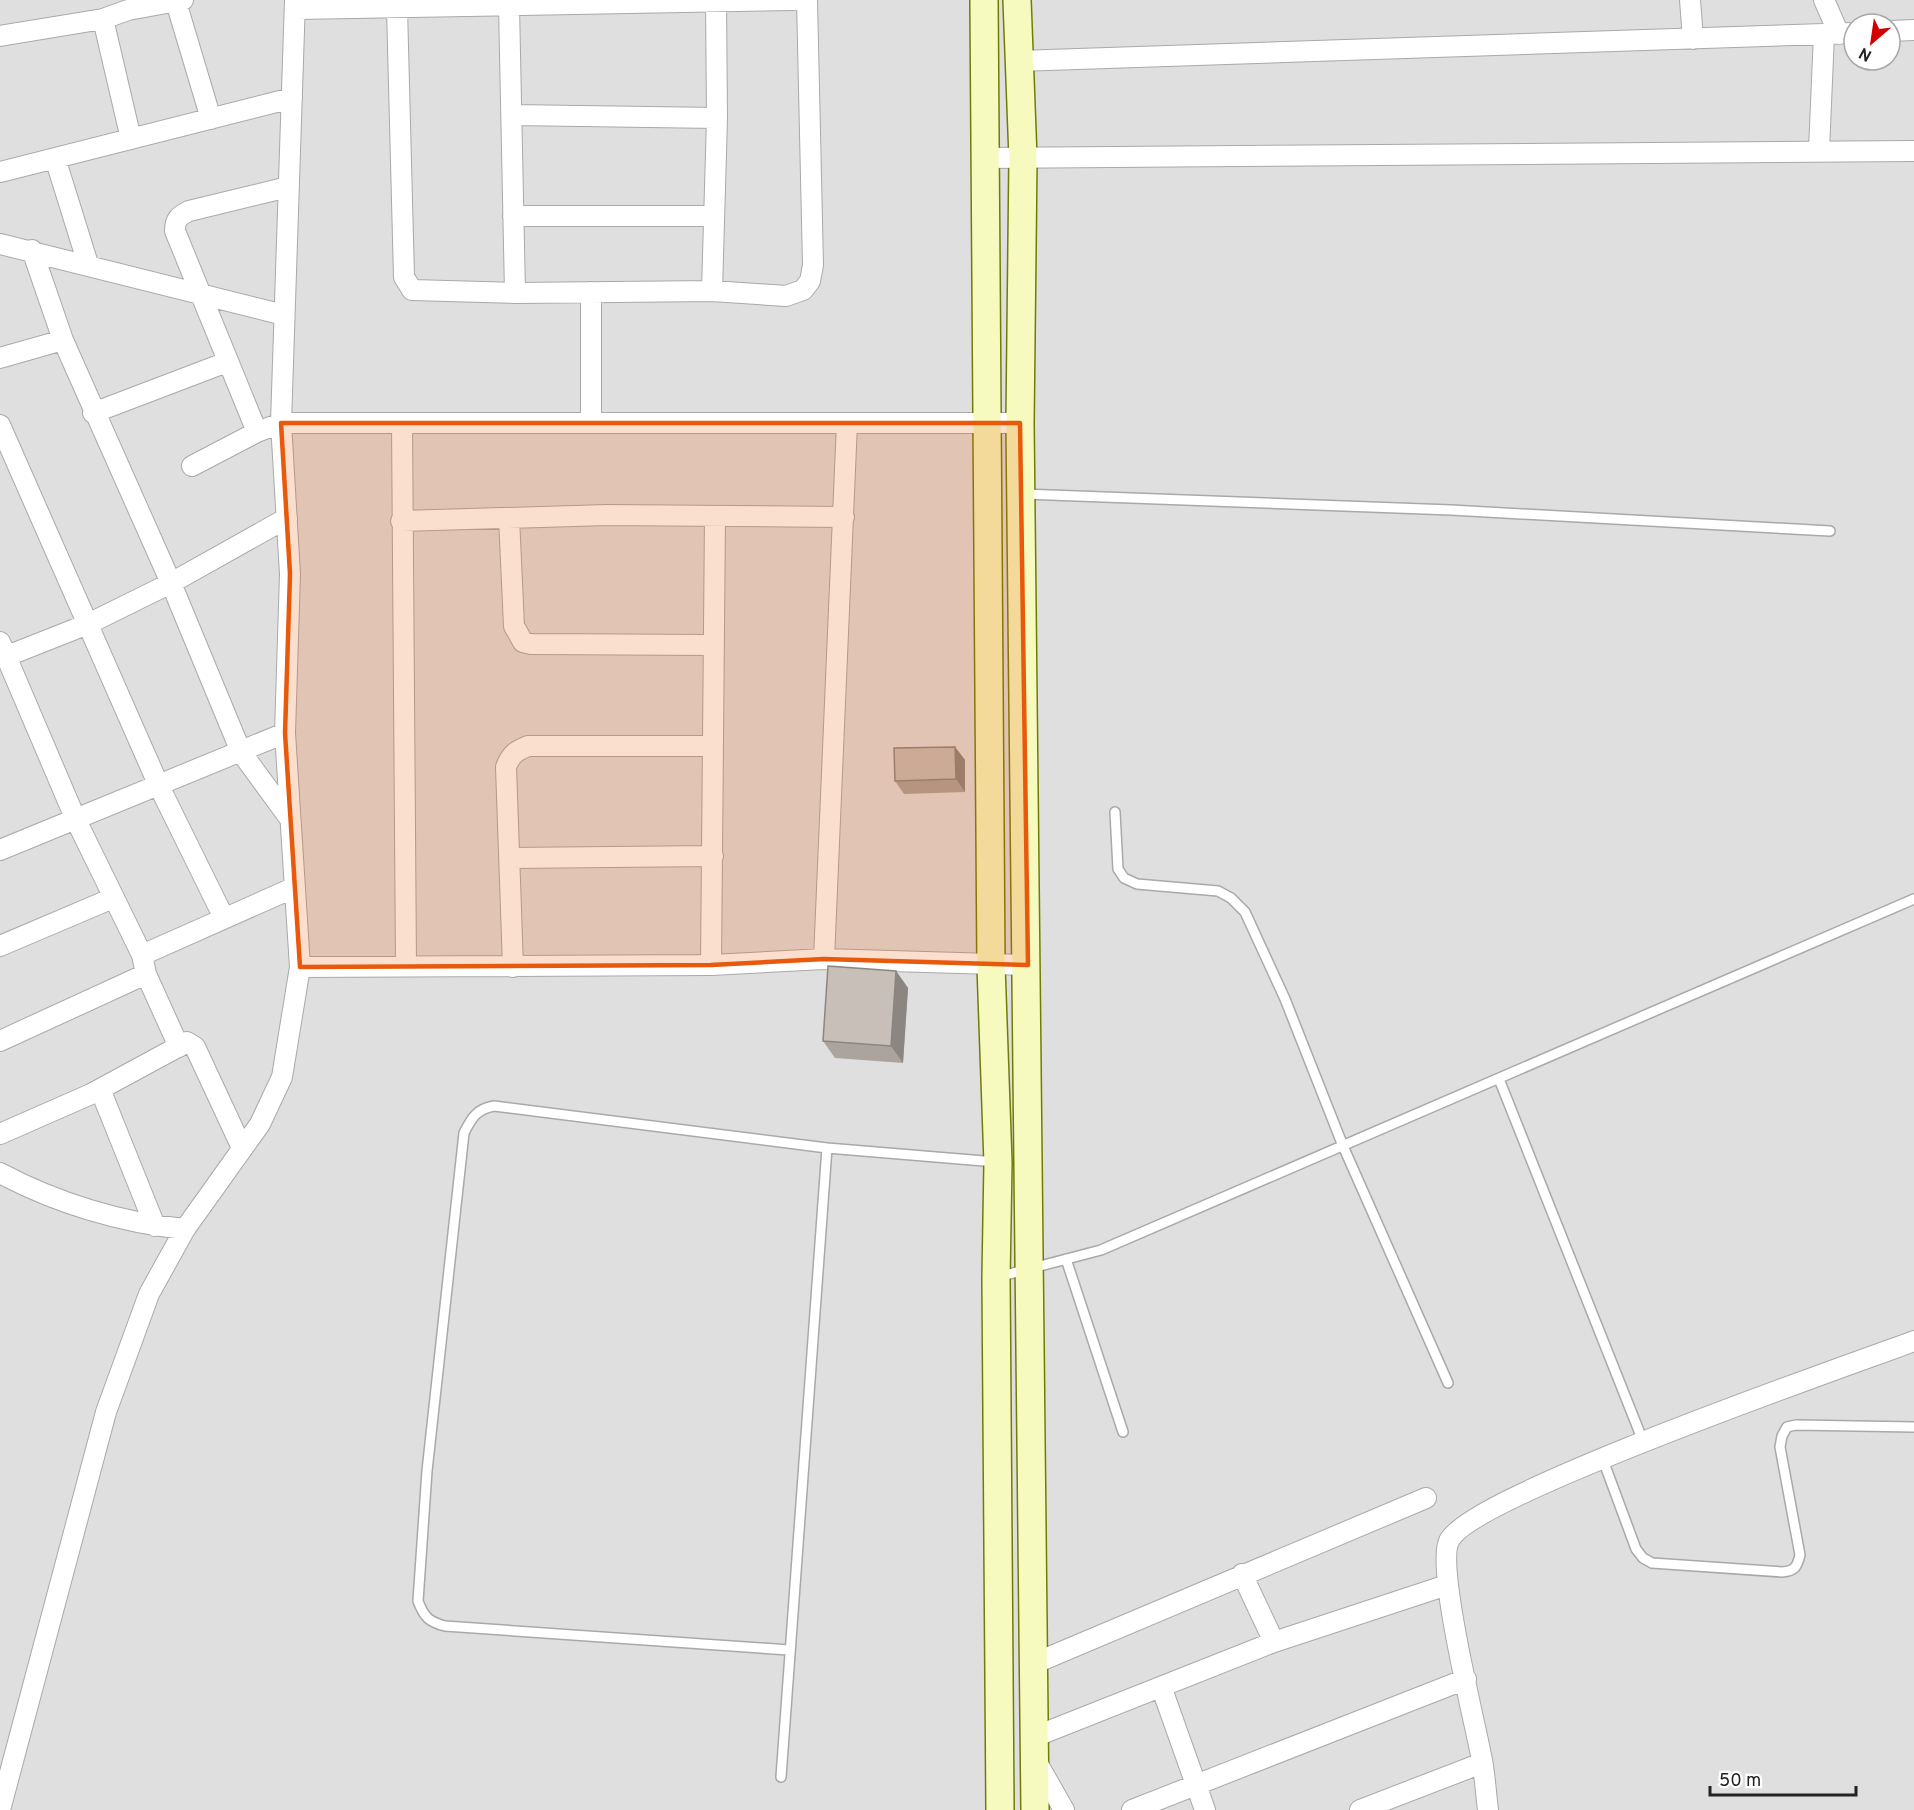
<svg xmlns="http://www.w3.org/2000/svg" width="1914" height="1810" font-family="Overpass,sans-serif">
  <rect width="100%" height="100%" fill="#f2efe9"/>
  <path fill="#e0dfdf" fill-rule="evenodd" d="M0,0h1914v1810h-1914zM1854,24h36v36h-36z"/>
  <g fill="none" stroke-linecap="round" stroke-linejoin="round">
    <defs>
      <path id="service" d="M1023,494l428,16 379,21
        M1115,812l3,57 6,9 13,6 81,7 13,7 14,14 40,87 58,147 105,237
        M1499,1079l144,362
        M1066,1259l57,173
        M998,1277l103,-27 813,-351
        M1603,1460l33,89 7,9 9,5 130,9c13,-1 15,-5 18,-17l-20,-108 2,-11 5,-9 9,-2 118,2
        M789,1650l-344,-24c-16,-4 -21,-9 -27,-25l9,-130 37,-338c8,-16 13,-24 30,-27l333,42
        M781,1777l46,-629 169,14"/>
      <path id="minor" d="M1690,0l3,39
        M1824,0l15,34
        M176,2l35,117
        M509,6l6,287
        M397,8l7,269 8,13 103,3 197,-2 74,5 17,-6 7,-9 3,-16 -6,-265
        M296,9l497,-9
        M103,19l28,120
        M1890,31l24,-1
        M0,36l103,-17 25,-9 55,-10
        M1018,61l836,-28
        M512,115l205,3
        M1819,150l5,-116
        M55,158l33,106
        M985,158l929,-7
        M0,172l292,-74
        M513,216h201
        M0,244l284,71
        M32,250l31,90 108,243 70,169 49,67
        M712,291l5,-173 -1,-118
        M0,358l63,-18
        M93,413l134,-51
        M402,423l4,542
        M591,423v-131
        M0,425l159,361 65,132
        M257,432l-82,-201c0,-12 4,-15 14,-20l99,-24
        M192,466l65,-34 24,-9h739
        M509,518l5,108 9,16 8,2 182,1
        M401,521l206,-6 237,2
        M0,642l76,178 66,135 4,19 33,73
        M7,656l81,-32 83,-41 116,-65
        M0,850l285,-117
        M510,858l203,-2
        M0,946l113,-48
        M142,955l151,-67
        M824,959l23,-536
        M711,965l4,-449
        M300,967l411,-2 113,-6 204,6
        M513,967l-7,-200c5,-13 10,-16 22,-21h185
        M0,1041l146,-67
        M100,1089l55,137
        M0,1134l91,-40 96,-52 8,5 47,101
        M0,1173c56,30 122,50 185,56
        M1242,1574l32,68
        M1033,1664l393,-166
        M1162,1689l43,121
        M1034,1737l240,-95 173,-57
        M1035,1759l29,51
        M0,1810l106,-398 43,-118 36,-65 75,-105 22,-47 18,-110 -15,-234 5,-159 -9,-151 14,-423
        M1132,1810l334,-131
        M1360,1810l122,-47
        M1488,1810c-2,-16 -3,-33 -6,-50 -7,-38 -46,-192 -33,-219 21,-45 398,-175 465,-200"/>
      <path id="secondary" d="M984,0l7,966 7,197 -2,115 4,532
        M1017,0l6,158 -3,265 15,1387"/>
    </defs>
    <use href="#service" stroke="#a9a9a9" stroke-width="12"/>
    <use href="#minor" stroke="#a9a9a9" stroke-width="22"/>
    <use href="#secondary" stroke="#707d05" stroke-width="30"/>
    <use href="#service" stroke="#fff" stroke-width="9"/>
    <use href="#minor" stroke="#fff" stroke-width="20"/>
    <use href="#secondary" stroke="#f7fabf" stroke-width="27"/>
  </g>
  <path fill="#aba49e" d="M955,747l10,13v32l-61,2 -9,-13z
    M896,971l12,17 -5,75 -68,-5 -12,-17z"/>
  <path fill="#8b8681" d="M955,747l10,13v32l-9,-13z
    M896,971l12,17 -5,75 -12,-17z"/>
  <path fill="#c7bfb8" stroke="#8b8681" stroke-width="1.5" d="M955,747l1,32 -61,2 -1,-33z
    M828,966l68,5 -5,75 -68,-5z"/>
  <path fill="#e8590c" fill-opacity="0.2" stroke="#e8590c" stroke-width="4.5" stroke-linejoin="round" d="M281,423h739l8,542 -204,-6 -113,6 -411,2 -15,-234 5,-159z"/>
  <g transform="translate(1872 42) rotate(209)"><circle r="28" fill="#ffffff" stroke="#a7a7a7" stroke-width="1.5"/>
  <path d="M0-4.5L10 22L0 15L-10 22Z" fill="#d40000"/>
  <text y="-9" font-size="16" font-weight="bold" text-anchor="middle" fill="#222222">N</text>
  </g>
  <path d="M1710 1786v9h146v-9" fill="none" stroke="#222222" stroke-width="3"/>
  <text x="1719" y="1786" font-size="18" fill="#222222" stroke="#ffffff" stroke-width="4.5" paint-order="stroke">50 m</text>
</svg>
